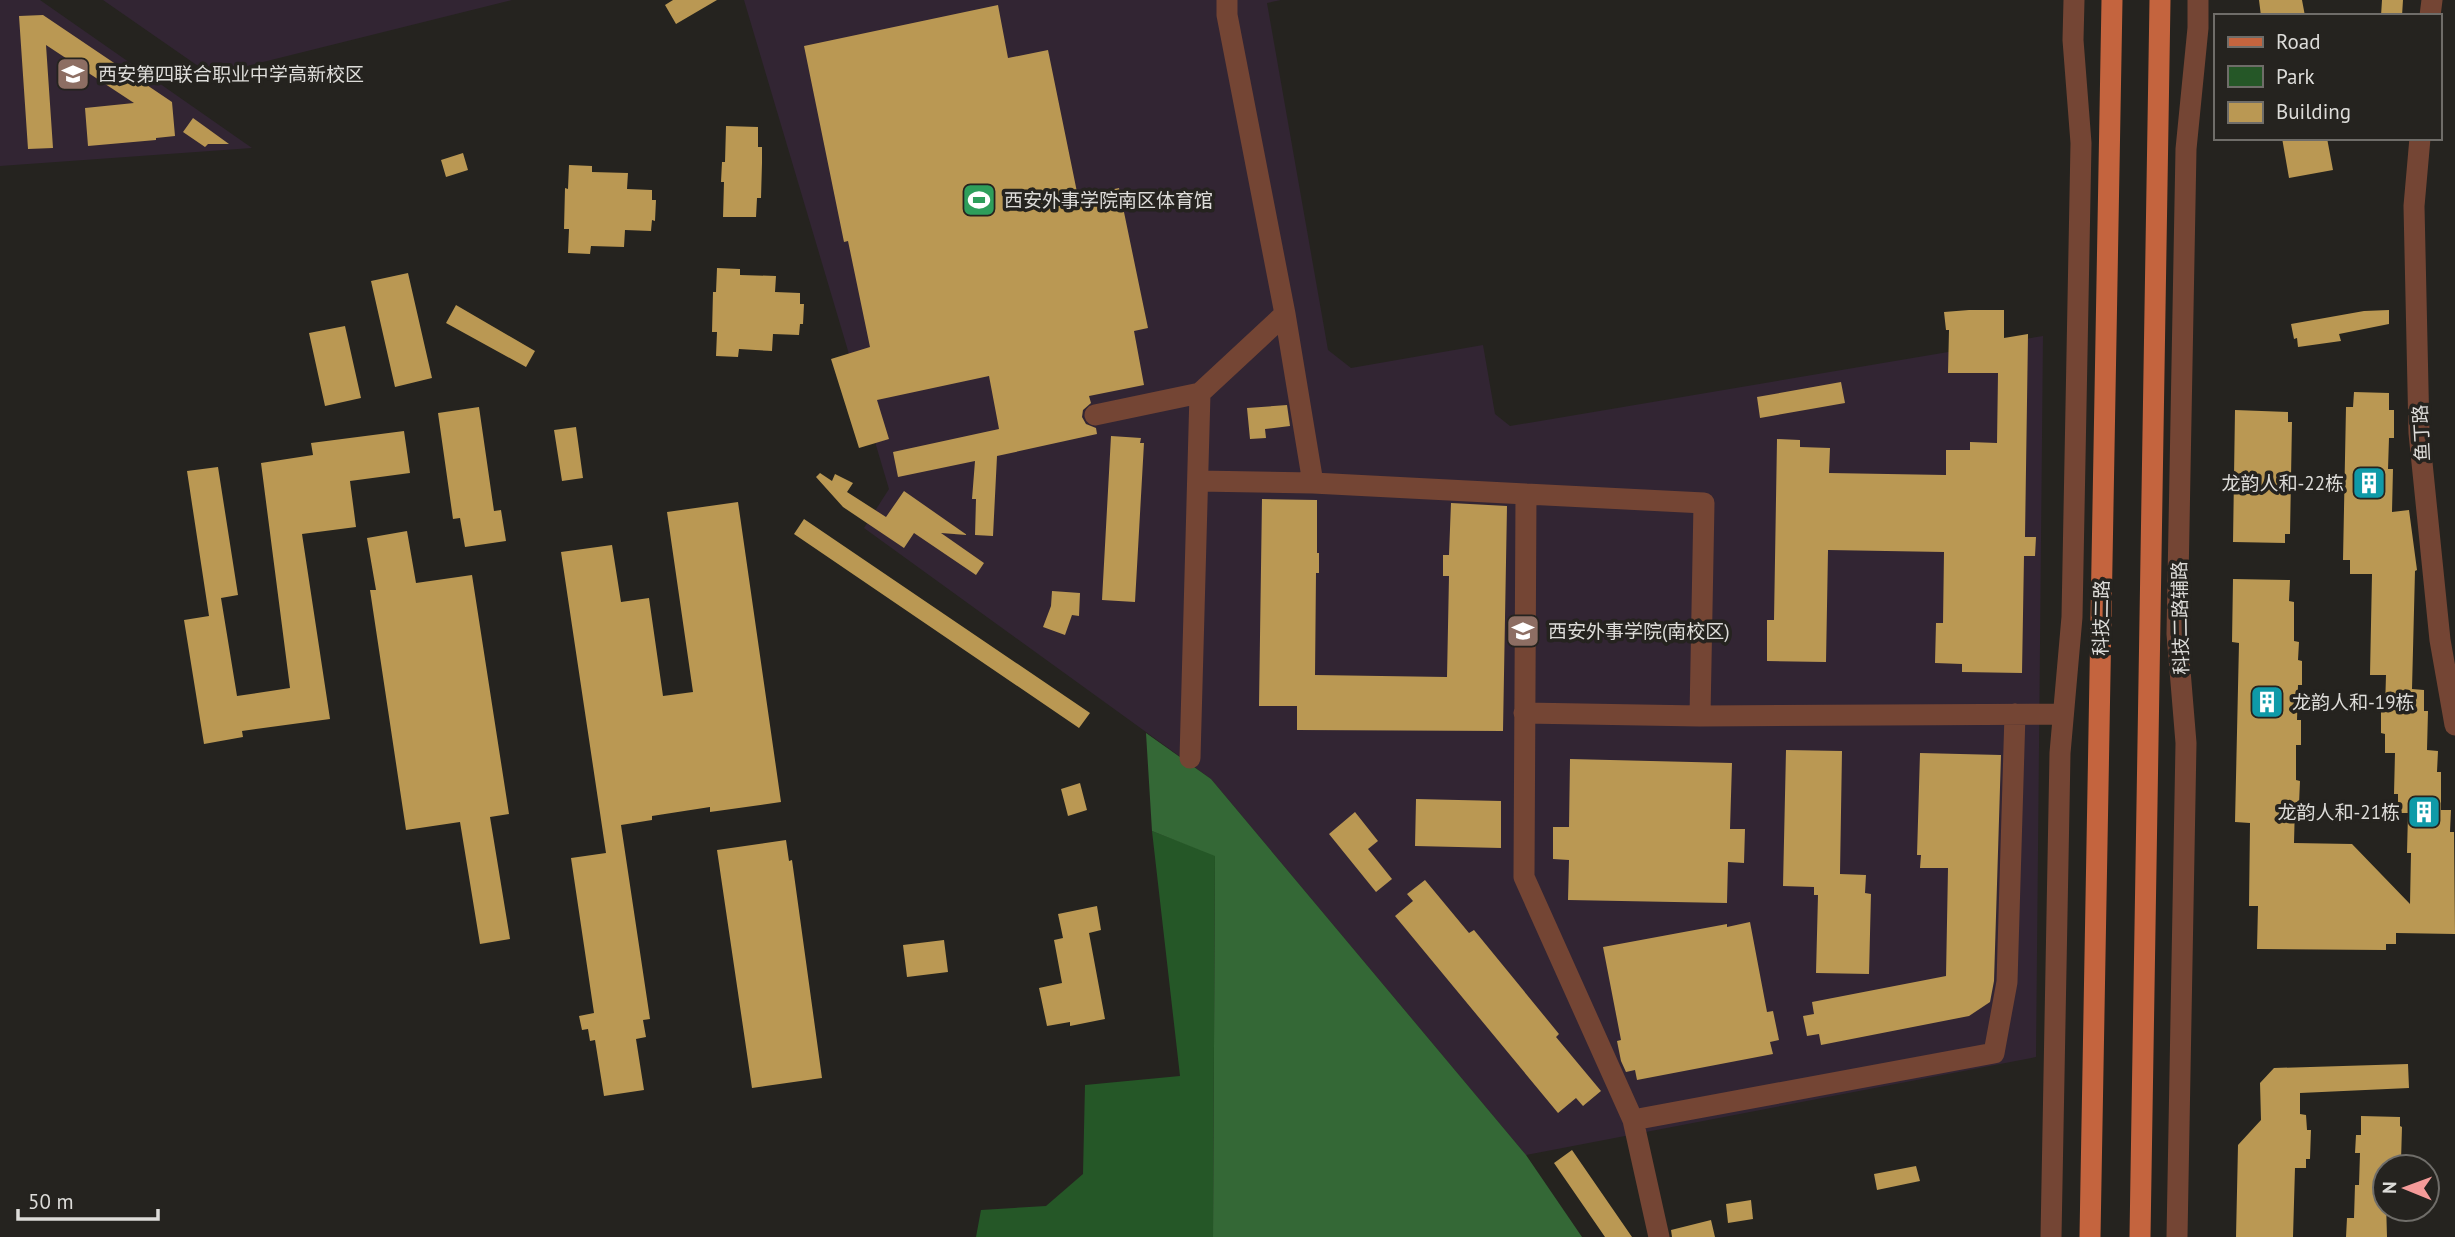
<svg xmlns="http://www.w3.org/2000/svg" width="2455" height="1237" font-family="'PT Sans','Noto Sans SC',sans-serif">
  <rect width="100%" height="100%" fill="#25231f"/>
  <path fill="#322533" d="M0,0h40l212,148 -252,18z
    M103,0h409l-301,75z
    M744,0h537l-14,3 61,347 23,18 132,-23 12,69 15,12 533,-90 -7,721 -510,98 -315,-376 -347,-251 25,-39z"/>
  <path fill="#255727" d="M1152,831l63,24 -2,382h-237l5,-27 65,-4 37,-32 2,-89 95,-9z"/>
  <path fill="#346836" d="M1146,733l65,46 315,376 56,82h-369l2,-381 -63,-25z"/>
  <path fill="#ba9853" d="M673,0h44l-41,24 -11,-19z
    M2259,0h43l3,16h-44z
    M2382,0h21l-1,16h-21z
    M998,5l10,53 40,-8 30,147 41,-9 29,140 -14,3 10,54 -55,11 2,7 -8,7 -1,7 4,7 10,4 1,6 -100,22 -4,80 -18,-1 1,-36h-4l3,-38 -77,16 -5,-25 106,-23 -10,-53 -112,24 12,39 -30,9 -28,-89 39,-12 -22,-106 -4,1 -40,-196z
    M43,15l129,87 3,34 -19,2v2l-68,6 -3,-38 49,-5 -88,-58 7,103 -25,1 -9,-133z
    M193,118l36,26h-21l-3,3 -22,-15z
    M726,126l32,1v20h4v16l-1,35h-4l-1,19h-33l1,-35h-3l1,-20h3z
    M2282,138h45l6,32 -44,8z
    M463,153l5,17 -22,7 -5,-17z
    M569,165l23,1v6l36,1 -1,16 25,1v10h4l-1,21 -3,-1 -1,11 -26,-1 -1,17 -33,-1 -1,8 -22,-1 1,-24h-5l1,-41 3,1z
    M717,268l23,1v6l36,1 -1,16 25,1v11h4l-1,20h-3l-1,11 -26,-1 -1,17 -33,-2 -1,8 -22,-1 1,-24h-5l1,-40h3z
    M408,273l24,105 -37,9 -24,-106z
    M456,305l79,46 -9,16 -80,-44z
    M1969,310h35v28l24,-4 -3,203h11l-1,19h-11l-2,117 -60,-1v-8l-27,-1 1,-40h7l1,-71 -116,-2 -2,112 -59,-1v-41h7l3,-181 23,1v7l30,1 -1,25 117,2v-25h24v-8l27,1 1,-70h-50l1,-43h-3l-2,-18z
    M2389,310v14l-50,10 2,7 -43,6 -1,-9 -3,1 -3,-15 73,-13z
    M345,326l16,72 -36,8 -16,-73z
    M1841,382l4,21 -85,15 -3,-21z
    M2354,392l35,1v17h5v28h-5l-1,31h5l-1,43 17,-2 8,60 -2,1 -3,118 12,1v21h4l-1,39 11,1 -1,21h4v38h10l-1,22h4l1,102 -59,-1v11h-10v6l-129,-1 1,-43h-9l1,-83 -15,-1 4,-179 -7,-1 1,-63 57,1 -1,21 5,1v39l5,1 -1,18 4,1v24h-4l-1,35h4v25h-5v35l4,1 -1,23h-4l-1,39 58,1 58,60 1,-51h-4l1,-40h-10v-19h-4l1,-41h-10v-19l-4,-1v-24h4l1,-34h-16l2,-101h-22v-14h-7l3,-153h7z
    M1287,405l3,21 -25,3 1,9 -16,1 -3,-31z
    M479,407l15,104 7,-1 5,31 -41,6 -5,-29 -7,1 -15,-106z
    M2235,410l53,2v10h4l-2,112h-5v9l-52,-1z
    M576,427l7,51 -21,3 -8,-51z
    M404,431l6,42 -60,8 6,46 -54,7 28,185 -88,12 1,6 -39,7 -20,-124 25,-4 -22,-145 31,-4 20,128 -17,3 16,98 53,-8 -29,-225 52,-8 -2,-12z
    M1111,436l30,2 -1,5h4l-9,159 -33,-2z
    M820,473l12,8 3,-7 18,9 -6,9 39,25 18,-26 63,44 -26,-2 43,30 -8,12 -62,-42 -10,15 -61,-41 -27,-30z
    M1262,499l55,1v53h2v20h-3l-1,102 132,2 2,-101h-6v-21h6l2,-52 56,3 -4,225 -206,-1v-24h-38z
    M738,502l43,300 -71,10v-5l-58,9v4l-31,5 29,194 -7,1 3,17 -10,2 8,51 -40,6 -9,-56 -5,1 -2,-12 -6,1 -3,-14 15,-3 -23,-155 35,-5 -45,-301 51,-7 9,57 28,-4 14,98 30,-4 -26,-180z
    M804,519l286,194 -11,15 -285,-194z
    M407,531l9,52 56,-8 37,239 -19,3 20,122 -30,5 -20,-122 -54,8 -36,-240h6l-9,-52z
    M1052,591l28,2 -1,23 -7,-1 -7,20 -22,-8 8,-21z
    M1786,750l56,1 -2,123 26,1 -1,18 6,1 -2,80 -53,-1 2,-78h-4v-8l-31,-1z
    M1920,753l81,2 -7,226 -4,21 -21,14 -148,29 -2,-11 -12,2 -4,-20 11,-2 -2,-12 134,-26 2,-108h-28l1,-13h-4z
    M1570,759l162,4 -2,66h15l-1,34 -16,-1 -1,41 -159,-3 1,-40 -16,-1v-32h16z
    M1080,783l7,27 -19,6 -7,-27z
    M1416,799l85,2v47l-86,-2z
    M1355,812l23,29 -10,8 24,30 -16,13 -47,-58z
    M786,840l3,21 3,-1 30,218 -70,10 -35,-238z
    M1425,880l44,53 5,-3 85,104 -3,3 45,54 -18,15 -7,-8 -18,15 -163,-197 18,-15 -6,-7z
    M1097,906l4,24 -12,3 16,86 -35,7v-4l-23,4 -8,-38 23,-5 -8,-43 9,-2 -5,-24z
    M1750,922l17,90 6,-1 6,29 -9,2 3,12 -136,26 -2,-10 -9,2 -5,-11 -4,-20 4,-1 -18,-93 124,-23v3z
    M944,940l4,32 -41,5 -4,-32z
    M2408,1064l1,24 -109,5v21l6,1 1,15h4l-1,29h-4v9h-11l-2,69h-57l2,-92 23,-25 -1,-37 14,-15z
    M2361,1116l39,1v9l2,1 -1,34h-2v6h-14l2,70h-41l1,-19h7l1,-33h4l1,-32h-5l1,-18h5z
    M1572,1150l60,87h-27l-51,-74z
    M1916,1166l4,15 -43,9 -3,-16z
    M1751,1200l2,19 -25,4 -2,-19z
    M1711,1220l4,17h-43l-1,-7z"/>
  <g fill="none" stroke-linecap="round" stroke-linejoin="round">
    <path stroke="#744534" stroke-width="21" d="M1227,0v15l58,299 28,169
      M2430,16l2,-16
      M2420,138l-6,68 5,227 21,207 15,85
      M1095,415l105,-22 85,-79
      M1198,481l115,2 213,11 -2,383 109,243 26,117
      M1526,494l178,9 -4,213
      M1524,713l176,3 363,-2
      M1190,758l10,-365
      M1633,1120l361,-67 13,-71 8,-268
      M2051,1237l9,-484 12,-136 9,-474 -8,-103 1,-40
      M2177,1237l9,-494 -9,-109 9,-485 12,-121v-28"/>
    <path stroke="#c4643e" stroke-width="21" d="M2090,1237l22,-1237
      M2140,1237l20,-1237"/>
  </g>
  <defs>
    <symbol id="school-square" viewBox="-11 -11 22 22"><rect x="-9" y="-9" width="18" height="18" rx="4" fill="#8d6e63" stroke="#25231f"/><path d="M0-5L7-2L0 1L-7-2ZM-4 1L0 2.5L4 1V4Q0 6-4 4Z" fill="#fff"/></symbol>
    <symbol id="stadium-square" viewBox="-11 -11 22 22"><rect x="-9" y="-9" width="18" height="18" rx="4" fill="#2e9e5b" stroke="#25231f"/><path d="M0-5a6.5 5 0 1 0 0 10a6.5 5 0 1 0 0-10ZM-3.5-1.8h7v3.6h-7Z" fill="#fff"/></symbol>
    <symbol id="building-square" viewBox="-11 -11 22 22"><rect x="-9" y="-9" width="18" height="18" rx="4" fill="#0f9aa8" stroke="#25231f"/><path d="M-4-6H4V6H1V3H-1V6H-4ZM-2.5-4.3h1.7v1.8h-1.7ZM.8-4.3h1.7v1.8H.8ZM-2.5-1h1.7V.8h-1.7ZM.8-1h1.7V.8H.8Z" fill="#fff"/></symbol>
    <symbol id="university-square" viewBox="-11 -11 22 22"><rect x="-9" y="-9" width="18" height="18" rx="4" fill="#8d6e63" stroke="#25231f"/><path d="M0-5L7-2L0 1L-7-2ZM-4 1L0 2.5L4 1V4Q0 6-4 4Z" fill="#fff"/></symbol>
  </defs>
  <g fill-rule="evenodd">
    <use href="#school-square" x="54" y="55" width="38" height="38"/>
    <use href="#stadium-square" x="960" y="181" width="38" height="38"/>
    <use href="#building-square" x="2350" y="464" width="38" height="38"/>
    <use href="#university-square" x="1504" y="612" width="38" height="38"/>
    <use href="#building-square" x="2248" y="683" width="38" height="38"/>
    <use href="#building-square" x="2405" y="793" width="38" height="38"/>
  </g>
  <g text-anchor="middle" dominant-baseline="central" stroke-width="7" stroke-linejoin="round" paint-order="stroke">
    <g font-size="19" fill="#dddcd9" stroke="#25231f" text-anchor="start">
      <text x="98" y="74">西安第四联合职业中学高新校区</text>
      <text x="1004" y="200">西安外事学院南区体育馆</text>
      <text x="2344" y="483" text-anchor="end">龙韵人和-22栋</text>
      <text x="1548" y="631">西安外事学院(南校区)</text>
      <text x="2292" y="702">龙韵人和-19栋</text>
      <text x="2400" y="812" text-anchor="end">龙韵人和-21栋</text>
    </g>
    <g font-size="19" fill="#dddcd9" stroke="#25231f">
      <text transform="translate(2421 433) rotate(-93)">鱼丁路</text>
      <text transform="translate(2101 618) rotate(-89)">科技二路</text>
      <text transform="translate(2180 618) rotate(-91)">科技二路辅路</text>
    </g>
  </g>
  <rect x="2214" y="14" width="228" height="126" fill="#25231f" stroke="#6f6d69" stroke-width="2"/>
  <rect x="2228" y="37" width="35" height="10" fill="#c4643e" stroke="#6f6d69" stroke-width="2"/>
  <text x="2276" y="49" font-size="21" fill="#dddcd9">Road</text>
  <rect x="2228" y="66" width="35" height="21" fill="#255727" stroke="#6f6d69" stroke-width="2"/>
  <text x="2276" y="84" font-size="21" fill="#dddcd9">Park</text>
  <rect x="2228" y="102" width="35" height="21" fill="#ba9853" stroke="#6f6d69" stroke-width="2"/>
  <text x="2276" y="119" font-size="21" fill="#dddcd9">Building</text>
  <g transform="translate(2406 1188) rotate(271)"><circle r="33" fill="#25231f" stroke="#6f6d69" stroke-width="2"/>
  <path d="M0-5L12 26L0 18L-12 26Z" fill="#f59b99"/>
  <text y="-10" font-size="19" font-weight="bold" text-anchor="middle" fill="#dddcd9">N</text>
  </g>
  <path d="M18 1209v10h140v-10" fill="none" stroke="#dddcd9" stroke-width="3.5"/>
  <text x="28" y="1209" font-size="21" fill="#dddcd9" stroke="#25231f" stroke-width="5" paint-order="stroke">50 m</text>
</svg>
